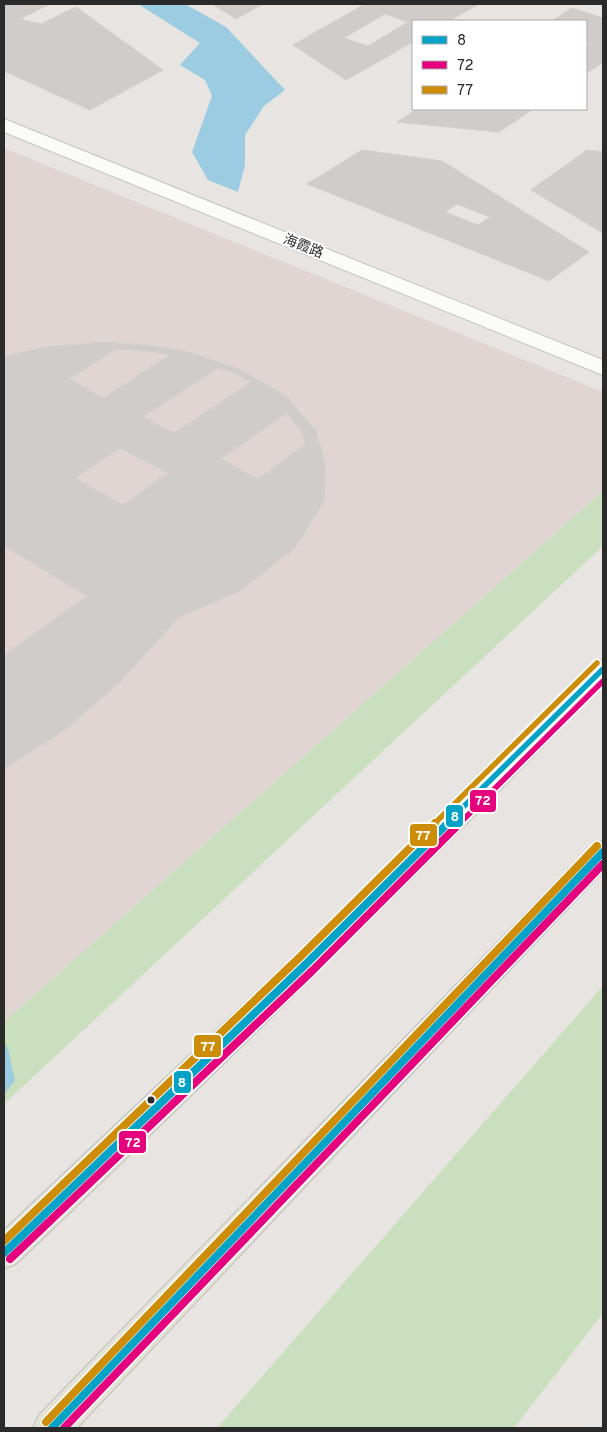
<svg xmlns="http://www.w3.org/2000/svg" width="607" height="1432" font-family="Overpass,'Noto Sans SC',sans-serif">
  <rect width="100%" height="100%" fill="#e7e4e1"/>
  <path fill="#e0d5d3" d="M4,148l599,244v99l-599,531z"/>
  <path fill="#cadfbd" d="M603,491v55l-599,558v-82z
    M603,986v327l-89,115h-297z"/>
  <path fill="#9ccce1" d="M138,4h47l41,23 59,63 -21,16 -19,29v30l-7,27 -30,-12 -16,-28 20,-56 -7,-16 -25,-15 20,-22z
    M4,1042l4,6 7,33 -11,13z"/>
  <path fill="#cfccca" stroke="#d2d0cd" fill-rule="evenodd" d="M4,4h46l-30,15 21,5 35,-17 87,63 -73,40 -86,-39z
    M212,4h51l-27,15z
    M365,4h114l-30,17h-36v21l-67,38 -53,-35zM385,14l23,8 -40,24 -24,-8z
    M572,8l31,10v44l-17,12v-28l4,-3 -4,-1v-21h-34z
    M417,109h116l-34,23 -102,-10z
    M362,150l80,11 147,91 -40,29 -242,-97zM457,204l33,13 -12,8 -33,-13z
    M587,150l16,2v81l-72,-43z
    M104,342l50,4 38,7 49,17 45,26 30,35 9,33 -1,37 -28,46 -56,44 -61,26 -62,68 -50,43 -63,41v-114l83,-59 -83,-50v-190l43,-9zM116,349l31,2 23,4 -66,43 -35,-19zM218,368l18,5 15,9 -77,51 -31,-16zM287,413l15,20 4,11 -48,35 -37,-20zM120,448l48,25 -45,32 -48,-27z"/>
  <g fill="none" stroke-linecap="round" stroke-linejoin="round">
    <defs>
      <path id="minor" d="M4,119l599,241v15l-599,-243z"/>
      <path id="major" d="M603,660v25c-192,197 -388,389 -587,579l-12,5v-39l292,-275 298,-293z
        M603,841v30l-526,557h-44l6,-13 554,-571z"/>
    </defs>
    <use href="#minor" stroke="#c4c2c3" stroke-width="2"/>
    <use href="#major" stroke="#bfbfbe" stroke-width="2"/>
    <use href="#minor" fill="#fbfbfa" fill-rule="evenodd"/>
    <use href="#major" fill="#e4e1d5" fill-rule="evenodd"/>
    <defs>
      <path id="bus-1-far1" d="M446,824l157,-155"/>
      <path id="bus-1" d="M4,1253l302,-289 142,-141
        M52,1428l551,-576"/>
      <path id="bus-2-far1" d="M459,824l144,-143"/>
      <path id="bus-2" d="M10,1259l303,-289 147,-147
        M64,1428l539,-564"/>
      <path id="bus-3-far1" d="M434,824l163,-161"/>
      <path id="bus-3" d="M4,1241l296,-284 135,-134
        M46,1422l551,-576"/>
    </defs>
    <use href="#bus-1-far1" stroke="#fff" stroke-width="9"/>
    <use href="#bus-1" stroke="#fff" stroke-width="11"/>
    <use href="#bus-2-far1" stroke="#fff" stroke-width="9"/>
    <use href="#bus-2" stroke="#fff" stroke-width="11"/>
    <use href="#bus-3-far1" stroke="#fff" stroke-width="9"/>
    <use href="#bus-3" stroke="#fff" stroke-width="11"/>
    <use href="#bus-1-far1" stroke="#02a3c6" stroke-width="5.5"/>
    <use href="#bus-1" stroke="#02a3c6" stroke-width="8"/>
    <use href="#bus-2-far1" stroke="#e5007d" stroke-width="5.5"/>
    <use href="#bus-2" stroke="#e5007d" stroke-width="8"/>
    <use href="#bus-3-far1" stroke="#ce8d08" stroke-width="5.5"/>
    <use href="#bus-3" stroke="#ce8d08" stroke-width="8"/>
  </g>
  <circle fill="#2a2a2a" stroke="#fff" stroke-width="2" cx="151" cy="1100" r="4.5"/>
  <g text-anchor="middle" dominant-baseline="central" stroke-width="4" stroke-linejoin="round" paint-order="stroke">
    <g font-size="14" fill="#2a2a2a" stroke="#fff">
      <text transform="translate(303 247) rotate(22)">海霞路</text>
    </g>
  </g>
  <g stroke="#fff" stroke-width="2">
    <rect x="469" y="789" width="28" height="24" rx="5" fill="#e5007d"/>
    <rect x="445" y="804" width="19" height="24" rx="5" fill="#02a3c6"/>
    <rect x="409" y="823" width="29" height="24" rx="5" fill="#ce8d08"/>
    <rect x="193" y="1034" width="29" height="24" rx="5" fill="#ce8d08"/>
    <rect x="173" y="1070" width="19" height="24" rx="5" fill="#02a3c6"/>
    <rect x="118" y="1130" width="29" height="24" rx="5" fill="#e5007d"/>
  </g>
  <g font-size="14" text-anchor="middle" font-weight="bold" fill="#fff">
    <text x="483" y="805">72</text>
    <text x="455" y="821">8</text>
    <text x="423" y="840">77</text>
    <text x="208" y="1051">77</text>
    <text x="182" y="1087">8</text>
    <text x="133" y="1147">72</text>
  </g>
  <rect width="607" height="1432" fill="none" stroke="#2a2a2a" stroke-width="10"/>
  <rect x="412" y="20" width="175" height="90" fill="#ffffff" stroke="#aaaaaa"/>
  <rect x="422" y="36" width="25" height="8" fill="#02a3c6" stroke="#aaaaaa"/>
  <text x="457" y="45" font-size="15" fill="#2a2a2a">8</text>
  <rect x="422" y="61" width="25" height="8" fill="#e5007d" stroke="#aaaaaa"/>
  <text x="457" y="70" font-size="15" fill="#2a2a2a">72</text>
  <rect x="422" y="86" width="25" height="8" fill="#ce8d08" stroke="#aaaaaa"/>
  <text x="457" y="95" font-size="15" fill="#2a2a2a">77</text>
</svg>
